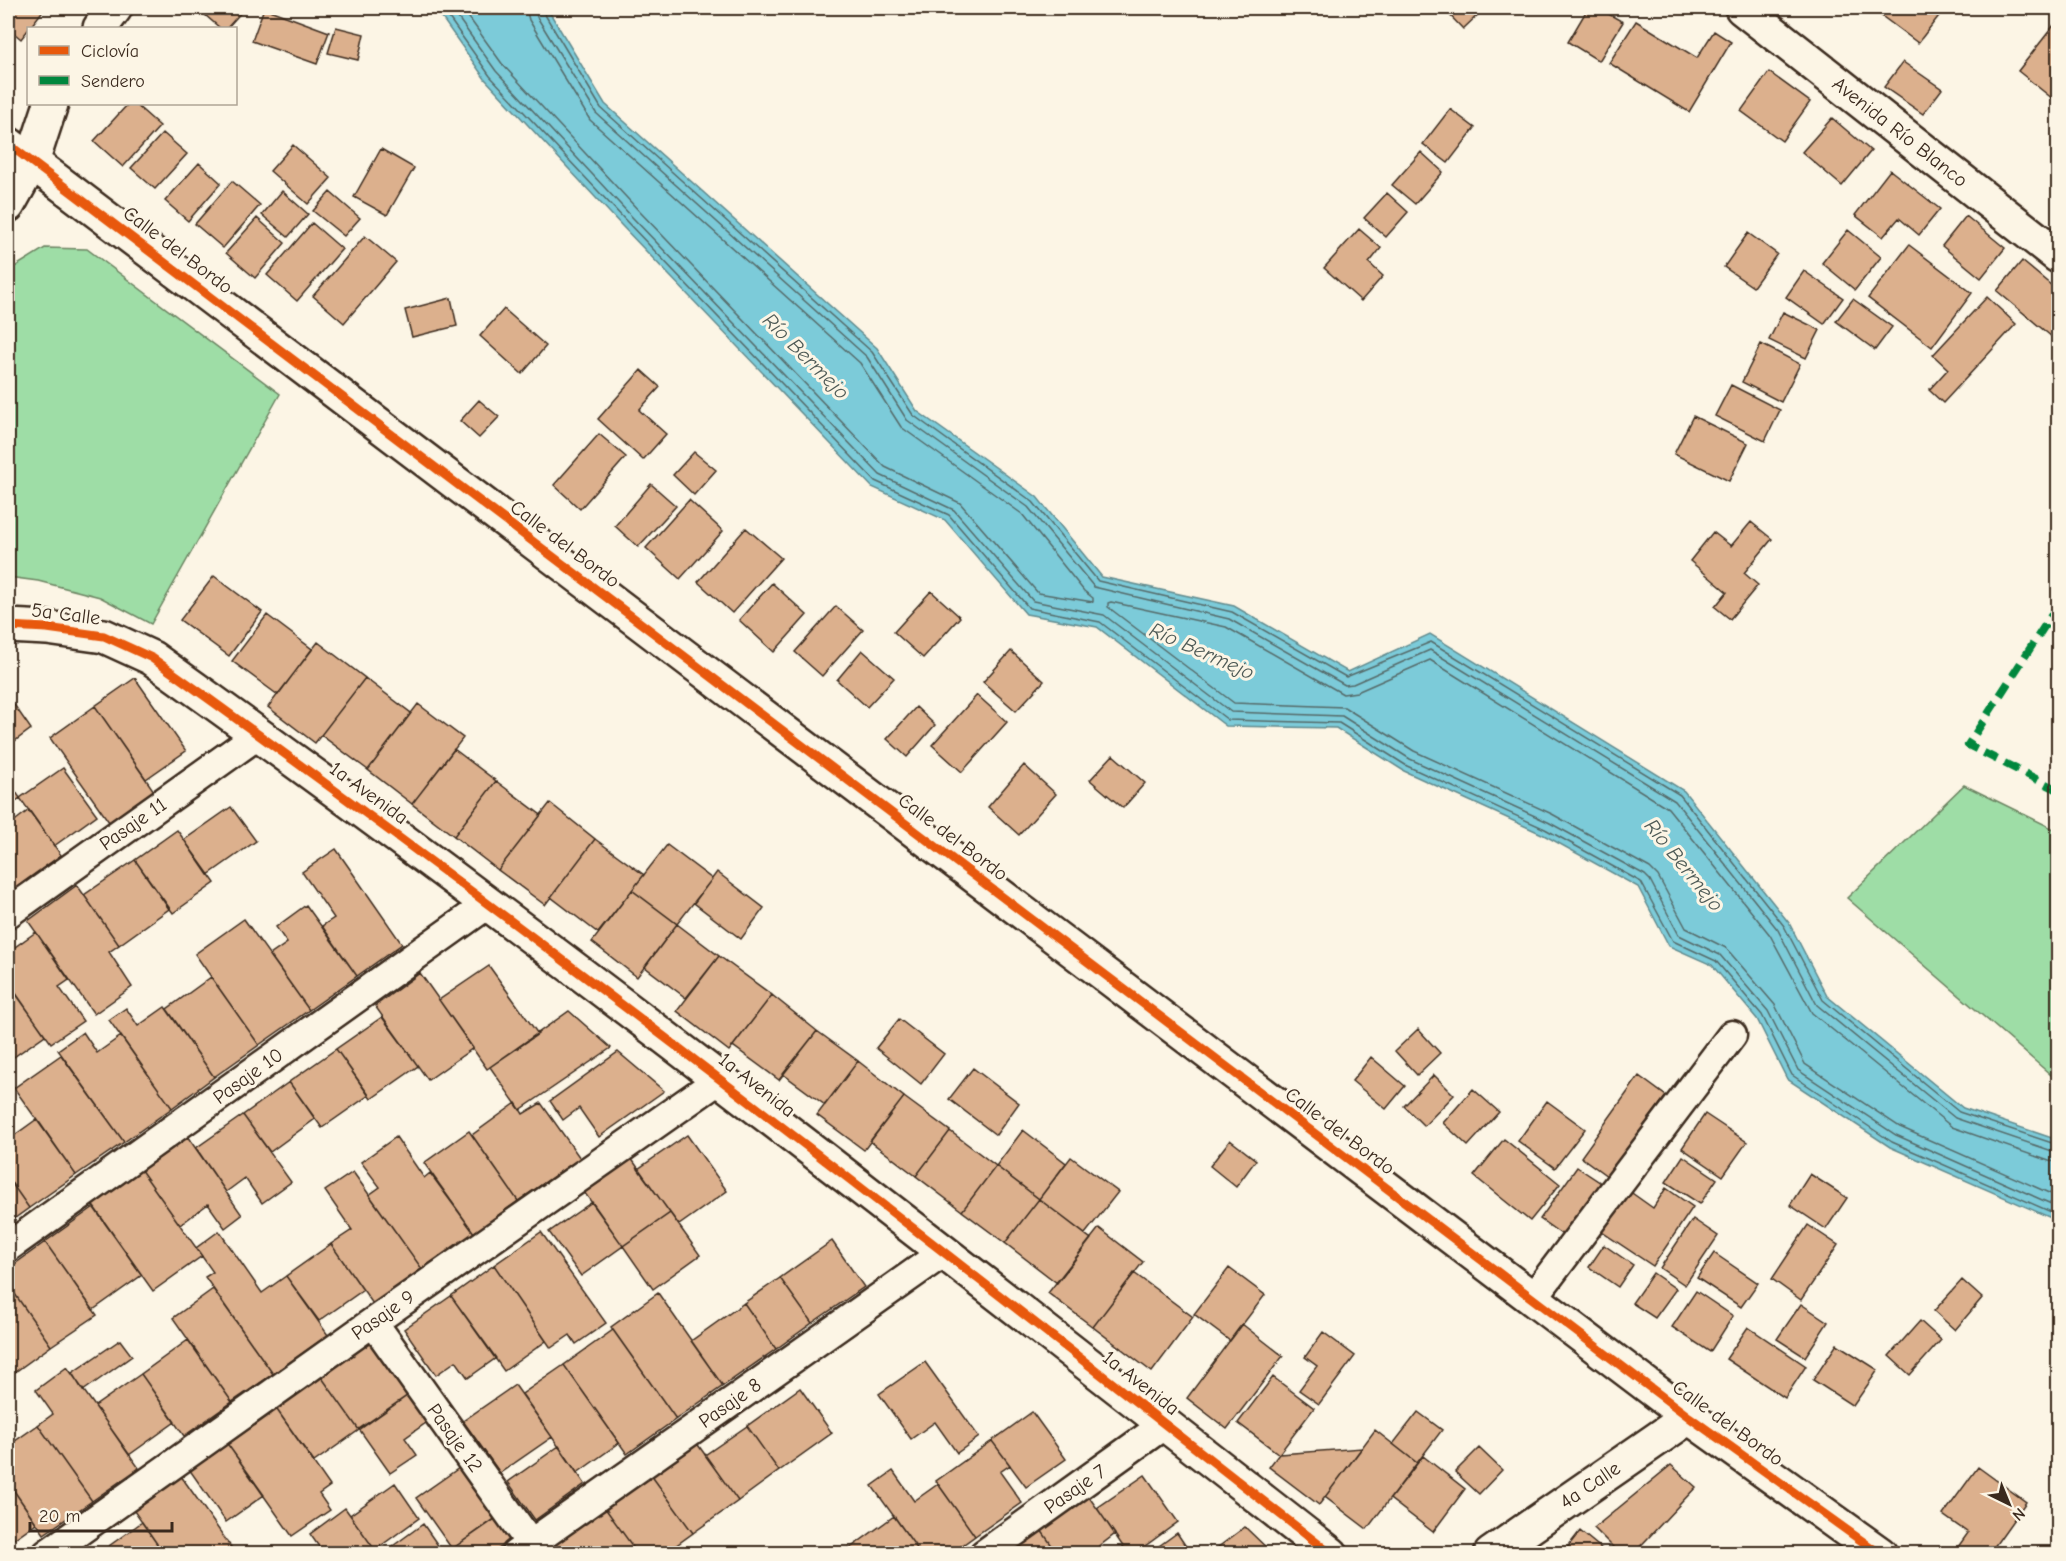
<svg xmlns="http://www.w3.org/2000/svg" width="2066" height="1561" font-family="'Comic Neue',sans-serif">
  <rect width="100%" height="100%" fill="#fcf5e5"/>
  <filter id="ink" filterUnits="userSpaceOnUse"><feTurbulence type="fractalNoise" baseFrequency=".0167" numOctaves="2"/><feDisplacementMap in="SourceGraphic" scale="12" xChannelSelector="R" yChannelSelector="G"/><feConvolveMatrix kernelMatrix="1 2 1 2 8 2 1 2 1" color-interpolation-filters="sRGB"/></filter>
  <g filter="url(#ink)">
    <path fill="#9edda6" stroke="#6c8462" stroke-width="1.5" d="M45,248l42,1 193,145 -129,230 -51,-27 -62,-16 -30,-4v-306z
      M1964,785l94,46v250l-211,-183z"/>
    <path fill="#7ccbd9" stroke="#628b8e" stroke-width="1.5" d="M435,8h112l58,96 272,244 40,63 120,86 65,80 132,29 114,66 82,-38 254,157 105,132 38,73 136,112 95,32v81l-168,-74 -103,-68 -30,-60 -45,-54 -43,-19 -31,-59 -96,-53 -138,-63 -68,-43 -110,-2 -129,-99 -71,-13 -81,-94 -73,-33 -249,-260 -138,-148z"/>
    <g fill="none" stroke-linecap="round" stroke-linejoin="round">
      <path stroke="#556a69" stroke-width="1.5" d="M442,8l48,68 138,147 247,258 74,34 80,93 71,14 128,98 111,3 68,43 138,63 96,53 32,59 43,20 46,54 30,60 100,67 166,73
        M451,8l45,63 137,147 247,257 74,35 79,91 71,14 127,97 111,4 68,43 138,63 97,53 5,5 29,55 41,20 48,56 30,59 98,65 162,72
        M462,8l41,57 137,147 245,255 75,36 78,90 55,9v-4l-9,-7 -62,-77 -121,-87 -41,-64 -270,-243 -61,-100 -3,-12
        M535,8l2,9 59,96 271,244 40,63 121,87 66,80 135,32 116,66 8,-1 77,-34 245,151 103,129 39,75 138,113 103,35
        M543,8l1,5 57,95 271,244 41,63 120,87 65,79 134,31 114,65 85,-35 249,153 104,131 39,74 136,112 99,33
        M2058,1162l-9,-1 -97,-34 -140,-114 -42,-78 -102,-127 -238,-148 -73,32 -14,2 -117,-67 -115,-25 -3,1v4l126,96 110,4 70,44 138,63 98,54 8,8 28,52 40,20 49,57 30,59 95,63 158,70"/>
    </g>
    <path fill="#dcb08d" stroke="#3b2a1e" stroke-width="1.5" d="M8,8h37l-24,31 -13,-11z
      M197,8h48l-18,20h-7z
      M264,8l65,24 -12,32 -65,-23z
      M1443,8h42l-22,21z
      M1588,8h10l25,14 -24,39 -31,-19z
      M1871,8h74l-27,35z
      M2058,20v83l-40,-32z
      M1636,21l61,37 17,-27 17,11 -42,70 -80,-49z
      M336,27l28,7 -6,26 -30,-7z
      M1903,62l39,27 -19,25 -39,-27z
      M1769,72l41,30 -28,39 -41,-30z
      M128,104h7l25,22 -37,41 -29,-26z
      M1450,109l25,19 -27,35 -25,-19z
      M1832,118l39,33 -29,35 -40,-34z
      M163,133l24,21 -32,35 -24,-21z
      M293,145l38,33 -23,26 -38,-33z
      M381,149l33,19 -27,47 -33,-18z
      M1421,152l22,20 -28,32 -23,-19z
      M199,163l22,20 -33,38 -23,-20z
      M1890,170l50,39 -21,26 -20,-17 -16,19 -28,-22z
      M232,181l28,24 -37,43 -28,-24z
      M282,191l26,23 -20,23 -26,-22z
      M330,192l30,26 -16,18 -31,-25z
      M1387,193l21,19 -22,25 -22,-19z
      M1966,216l39,32 -24,30 -39,-32z
      M257,218l28,25 -30,35 -29,-25z
      M312,223l30,26 -45,52 -30,-26z
      M1359,229l22,19 -12,15 14,13 -22,25 -37,-33z
      M1848,230l33,27 -26,33 -33,-27z
      M1748,233l29,21 -24,33 -29,-20z
      M365,236l31,26 -52,61 -31,-27z
      M1909,245l63,48 -40,54 -64,-49z
      M2022,261l36,30v38l-6,8 -55,-46z
      M1804,271l39,27 -19,26 -38,-27z
      M1987,297l29,27 -73,79 -14,-13 19,-21 -15,-14z
      M451,298l6,28 -45,11 -7,-27z
      M1853,299l39,28 -17,23 -39,-29z
      M504,309l42,37 -24,28 -42,-38z
      M1783,312l37,18 -14,28 -37,-18z
      M1761,344l39,20 -19,38 -39,-20z
      M641,370l19,17 -21,23 27,24 -23,26 -45,-41z
      M1731,385l49,25 -15,31 -50,-25z
      M479,400l20,17 -20,21 -19,-17z
      M1693,416l55,27 -19,38 -55,-27z
      M599,434l27,23 -46,52 -26,-24z
      M694,452l22,18 -22,25 -21,-20z
      M651,484l25,22 -38,41 -23,-21z
      M689,500l34,31 -43,48 -34,-31z
      M1751,522l21,17 -28,34 14,12 -28,34 -15,-12 12,-15 -37,-31 23,-29 18,14z
      M746,528l35,30 -49,55 -34,-31z
      M214,576l48,36 -33,44 -49,-36z
      M772,583l35,32 -33,37 -35,-32z
      M931,591l29,26 -37,41 -29,-26z
      M836,606l27,24 -41,46 -27,-24z
      M267,615l45,34 -34,46 -46,-34z
      M318,642l47,36 -50,65 -47,-36z
      M862,650l32,28 -27,29 -30,-27z
      M1011,651l33,30 -28,30 -33,-29z
      M135,678l51,73 -40,28 -51,-73z
      M365,678l46,35 -43,57 -47,-35z
      M977,695l30,27 -45,50 -30,-27z
      M8,696l23,33 -23,17z
      M418,704l45,34 -51,66 -44,-34z
      M95,706l59,85 -45,31 -59,-84z
      M916,707l19,18 -28,32 -20,-18z
      M454,749l42,32 -42,55 -42,-32z
      M1113,755l32,28 -22,25 -33,-28z
      M1024,765l32,29 -37,41 -31,-28z
      M63,768l34,47 -43,31 -34,-48z
      M8,780l12,18 -12,9z
      M496,781l45,34 -43,55 -44,-34z
      M550,803l45,36 -50,66 -47,-35z
      M231,807l25,34 -48,34 -24,-35z
      M29,810l32,45 -53,38v-67z
      M177,830l38,53 -42,30 -38,-53z
      M595,839l49,36 -46,58 -47,-36z
      M667,845l45,34 -35,45 -45,-34z
      M336,849l66,95 -45,32 -35,-50 12,-8 -32,-46z
      M135,860l34,49 -50,36 -35,-50z
      M717,872l47,36 -23,31 -47,-36z
      M77,885l42,60 -10,7 23,35 -38,27 -66,-93z
      M632,890l45,34 -40,53 -45,-35z
      M306,905l51,71 -48,34 -39,-55 17,-12 -11,-16z
      M244,919l65,91 -50,35 -64,-91z
      M677,924l42,32 -33,42 -41,-31z
      M36,932l33,48 -10,7 24,34 -32,22 -43,-60v-31z
      M719,956l53,39 -43,56 -52,-40z
      M489,966l49,68 -51,35 -48,-69z
      M420,973l53,75 -45,32 -53,-74z
      M211,977l48,68 -45,32 -47,-68z
      M8,982l37,53 -37,26z
      M772,995l45,36 -38,49 -46,-34z
      M165,1007l49,70 -42,31 -63,-88 17,-12 12,18z
      M569,1011l42,37 -91,62 -30,-43z
      M382,1017l36,49 -47,33 -35,-50z
      M899,1019l45,35 -23,30 -45,-36z
      M1418,1029l22,24 -23,22 -22,-24z
      M817,1031l41,30 -33,44 -42,-31z
      M83,1032l14,21 24,-17 51,72 -48,34 -66,-92z
      M336,1049l33,46 -47,33 -33,-46z
      M618,1052l46,39 -65,46 -20,-29 -16,12 -13,-19z
      M61,1055l63,87 -48,33 -62,-87z
      M1371,1057l34,29 -19,23 -34,-28z
      M858,1061l46,36 -40,53 -47,-35z
      M973,1068l46,35 -23,32 -47,-36z
      M1434,1075l20,20 -30,31 -20,-20z
      M1639,1076l27,20 -59,80 -26,-19z
      M289,1082l26,37 -45,33 -27,-37z
      M1473,1089l26,23 -31,34 -25,-23z
      M904,1097l46,34 -34,45 -46,-35z
      M1547,1101l38,28 -30,39 -37,-27z
      M516,1103l7,11 18,-11 39,55 -62,43 -46,-66z
      M1705,1114l42,28 -24,34 -41,-28z
      M243,1115l48,67 -29,21 -17,-25 -19,14 -30,-44z
      M37,1119l39,56 -47,33 -21,-30v-38z
      M1023,1130l43,33 -27,36 -43,-33z
      M469,1131l49,70 -44,32 -50,-70z
      M950,1131l46,35 -34,45 -46,-35z
      M185,1133l57,82 -17,13 -17,-24 -28,21 -42,-59z
      M687,1135l40,56 -48,34 -41,-56z
      M396,1137l28,41 6,-5 44,60 -52,36 -53,-74 11,-8 -19,-25z
      M1504,1139l56,45 -30,37 -56,-45z
      M1230,1140l26,20 -20,27 -26,-21z
      M1683,1156l34,23 -17,25 -34,-22z
      M1071,1157l47,35 -33,42 -46,-35z
      M631,1158l39,55 -47,33 -39,-54z
      M138,1166l64,90 -49,35 -64,-90z
      M996,1166l43,33 -34,44 -43,-32z
      M1577,1167l24,16 -37,53 -24,-17z
      M353,1172l69,97 -49,35 -42,-60 21,-14 -27,-39z
      M1810,1174l37,24 -21,31 -36,-24z
      M8,1178l21,30 -21,15z
      M1666,1188l27,19 -40,59 -51,-34 27,-41 24,17z
      M1039,1199l52,40 -34,44 -52,-40z
      M592,1202l31,44 -42,30 -32,-44z
      M94,1207l48,68 -49,35 -48,-68z
      M670,1213l30,42 -47,34 -30,-43z
      M1693,1219l25,17 -33,49 -25,-17z
      M1808,1225l30,20 -37,55 -29,-21z
      M1099,1228l44,34 -50,65 -45,-34z
      M219,1231l43,62 24,-17 42,59 -55,39 -68,-97 8,-5 -17,-24z
      M541,1232l65,91 -30,21 -6,-9 -19,13 -57,-83z
      M832,1241l32,46 -52,36 -32,-45z
      M45,1242l52,73 -46,31 -43,-62v-15z
      M331,1244l32,46 -44,31 -33,-45z
      M1604,1245l29,20 -15,22 -29,-20z
      M1714,1253l44,30 -17,24 -44,-29z
      M494,1265l52,76 -42,30 -53,-75z
      M1229,1268l36,27 -35,46 -36,-27z
      M1134,1273l59,44 -41,55 -59,-45z
      M1653,1273l23,16 -21,29 -23,-15z
      M780,1278l32,45 -36,26 -32,-46z
      M1962,1280l20,18 -27,32 -21,-19z
      M8,1284l43,62 -43,31z
      M213,1289l60,85 -41,28 -59,-84z
      M1696,1291l37,25 -23,36 -38,-25z
      M658,1293l65,93 -47,33 -65,-92z
      M451,1296l45,62 -28,20 -12,-17 -20,14 -32,-46z
      M744,1303l32,46 -53,37 -32,-45z
      M1801,1304l27,18 -23,35 -28,-18z
      M1920,1321l21,19 -31,35 -21,-19z
      M1242,1324l41,32 -56,73 -40,-31z
      M1748,1327l58,39 -21,32 -59,-39z
      M613,1330l63,89 -49,35 -63,-89z
      M1323,1332l32,24 -36,48 -20,-14 18,-24 -12,-9z
      M372,1338l39,55 -52,37 -39,-55z
      M120,1340l12,16 -49,35 -11,-18z
      M188,1340l44,62 -48,34 -43,-62z
      M1837,1344l41,26 -25,36 -40,-26z
      M925,1362l54,75 -22,16 -22,-31 -24,17 -32,-45z
      M564,1365l55,78 -42,30 -55,-79z
      M67,1367l72,101 -47,33 -54,-76 15,-11 -17,-24z
      M141,1374l34,48 -46,33 -34,-49z
      M320,1375l39,55 -45,32 -39,-55z
      M1273,1377l41,31 -35,46 -41,-31z
      M515,1385l37,52 -52,36 -37,-52z
      M800,1388l32,45 -53,38 -32,-45z
      M411,1393l19,27 -25,18 12,17 -27,18 -31,-44z
      M275,1407l55,79 -11,8 11,16 -38,26 -66,-94z
      M1032,1412l34,47 -40,28 -34,-46z
      M1418,1412l24,18 -25,33 -24,-19z
      M38,1425l54,76 -48,33 -36,-52v-36z
      M747,1426l32,45 -41,30 -33,-46z
      M1375,1430l42,33 -50,66 -42,-32z
      M992,1441l18,24 -10,7 22,31 -47,33 -39,-55z
      M226,1442l38,53 -38,27 -37,-53z
      M696,1442l42,59 -45,32 -42,-58z
      M559,1446l26,38 -50,36 -27,-38z
      M1362,1448l-43,57 -50,-38 10,-13z
      M1479,1448l23,22 -23,24 -24,-22z
      M1423,1456l42,33 -32,43 -43,-33z
      M1671,1465l25,22 -63,67h-13l-26,-26z
      M1978,1467l48,35 -37,52h-36l15,-21 -25,-18z
      M459,1468l36,51 -43,30 -36,-51z
      M893,1471l21,30 24,-17 37,52 -25,18h-29l-49,-68z
      M651,1475l42,58 -29,21h-26l-33,-46z
      M1145,1475l33,47 -44,32h-6l-31,-46z
      M181,1476l55,78h-72l-30,-43z
      M8,1482l28,41 -28,20z
      M395,1483l24,35 -44,32 -25,-35z
      M1089,1497l26,37 -26,20h-31l-17,-24z
      M345,1508l30,42 3,4h-54l-14,-20z
      M605,1508l33,46h-81l-5,-8z
      M500,1515l15,22 -24,17h-46z
      M894,1516l27,38h-79z
      M142,1522l22,32h-66z
      M423,1524l21,30h-62z
      M1245,1527l28,27h-64z
      M1041,1530l17,24h-49z
      M1580,1531l28,23h-46z
      M1177,1533l14,21h-43z"/>
    <g fill="none" stroke-linecap="round" stroke-linejoin="round">
      <defs>
        <path id="lane" d="M8,913l251,-179
          M8,1247l480,-343
          M1532,1299l200,-264
          M373,1322l165,232
          M47,1554l326,-232 347,-243
          M516,1554l428,-302
          M984,1554l181,-130"/>
        <path id="street" d="M1742,8l316,248
          M8,144l24,18 -24,43
          M8,626l39,2 57,8 48,22c402,287 790,592 1179,896
          M1491,1554l198,-137"/>
        <path id="secondary" d="M100,28l15,-20
          M51,104l-19,58 1657,1255 191,137"/>
      </defs>
      <use href="#lane" stroke="#3b2a1e" stroke-width="33"/>
      <use href="#street" stroke="#3b2a1e" stroke-width="38"/>
      <use href="#secondary" stroke="#3b2a1e" stroke-width="38"/>
      <use href="#lane" stroke="#fcf5e5" stroke-width="28"/>
      <use href="#street" stroke="#fcf5e5" stroke-width="33"/>
      <use href="#secondary" stroke="#fcf5e5" stroke-width="33"/>
      <path stroke="#00873e" stroke-width="8" stroke-dasharray="15 8" stroke-linecap="butt" d="M2058,605l-90,140 90,45"/>
      <defs>
        <path id="cycleway" d="M8,144l1681,1273 191,137
          M8,626l39,2 57,8 48,22c402,287 790,592 1179,896"/>
      </defs>
      <use href="#cycleway" stroke="#fcf5e5" stroke-width="13"/>
      <use href="#cycleway" stroke="#e8590c" stroke-width="9"/>
    </g>
  </g>
  <g text-anchor="middle" dominant-baseline="central" stroke-width="6" stroke-linejoin="round" paint-order="stroke">
    <g font-size="20" fill="#3b2a1e" stroke="#fcf5e5">
      <text transform="translate(1900 132) rotate(38)">Avenida Río Blanco</text>
      <text transform="translate(178 250) rotate(37)">Calle del Bordo</text>
      <text transform="translate(565 544) rotate(37)">Calle del Bordo</text>
      <text transform="translate(66 614) rotate(7)">5a Calle</text>
      <text transform="translate(369 793) rotate(36)">1a Avenida</text>
      <text transform="translate(133 824) rotate(-35)">Pasaje 11</text>
      <text transform="translate(953 837) rotate(37)">Calle del Bordo</text>
      <text transform="translate(248 1076) rotate(-36)">Pasaje 10</text>
      <text transform="translate(757 1085) rotate(38)">1a Avenida</text>
      <text transform="translate(1340 1131) rotate(37)">Calle del Bordo</text>
      <text transform="translate(383 1315) rotate(-35)">Pasaje 9</text>
      <text transform="translate(1141 1383) rotate(38)">1a Avenida</text>
      <text transform="translate(730 1403) rotate(-35)">Pasaje 8</text>
      <text transform="translate(1728 1423) rotate(36)">Calle del Bordo</text>
      <text transform="translate(455 1438) rotate(54)">Pasaje 12</text>
      <text transform="translate(1590 1485) rotate(-34)">4a Calle</text>
      <text transform="translate(1075 1489) rotate(-35)">Pasaje 7</text>
    </g>
    <g font-size="21" font-style="italic" fill="#4e5a56" stroke="#fcf5e5">
      <text transform="translate(806 356) rotate(45)">Río Bermejo</text>
      <text transform="translate(1202 651) rotate(24)">Río Bermejo</text>
      <text transform="translate(1684 865) rotate(51)">Río Bermejo</text>
    </g>
  </g>
  <rect width="2066" height="1561" fill="none" stroke="#fcf5e5" stroke-width="30"/>
  <rect x="15" y="15" width="2036" height="1531" fill="none" stroke="#3b2a1e" stroke-width="2" filter="url(#ink)"/>
  <rect x="27" y="27" width="210" height="78" fill="#fcf5e5" stroke="#afa495" stroke-width="1.5"/>
  <rect x="39" y="46" width="30" height="9" fill="#e8590c" stroke="#afa495" stroke-width="1.5"/>
  <text x="81" y="57" font-size="18" fill="#3b2a1e">Ciclovía</text>
  <rect x="39" y="76" width="30" height="9" fill="#00873e" stroke="#afa495" stroke-width="1.5"/>
  <text x="81" y="87" font-size="18" fill="#3b2a1e">Sendero</text>
  <g transform="translate(2009 1504) rotate(137)" stroke="#fcf5e5" stroke-width="4.5" paint-order="stroke">
  <path d="M0-4.5L10 22L0 15L-10 22Z" fill="#3b2a1e"/>
  <text y="-9" font-size="16" font-weight="bold" text-anchor="middle" fill="#3b2a1e">N</text>
  </g>
  <path d="M30 1522v9h142v-9" fill="none" stroke="#3b2a1e" stroke-width="3"/>
  <text x="39" y="1522" font-size="18" fill="#3b2a1e" stroke="#fcf5e5" stroke-width="4.5" paint-order="stroke">20 m</text>
</svg>
